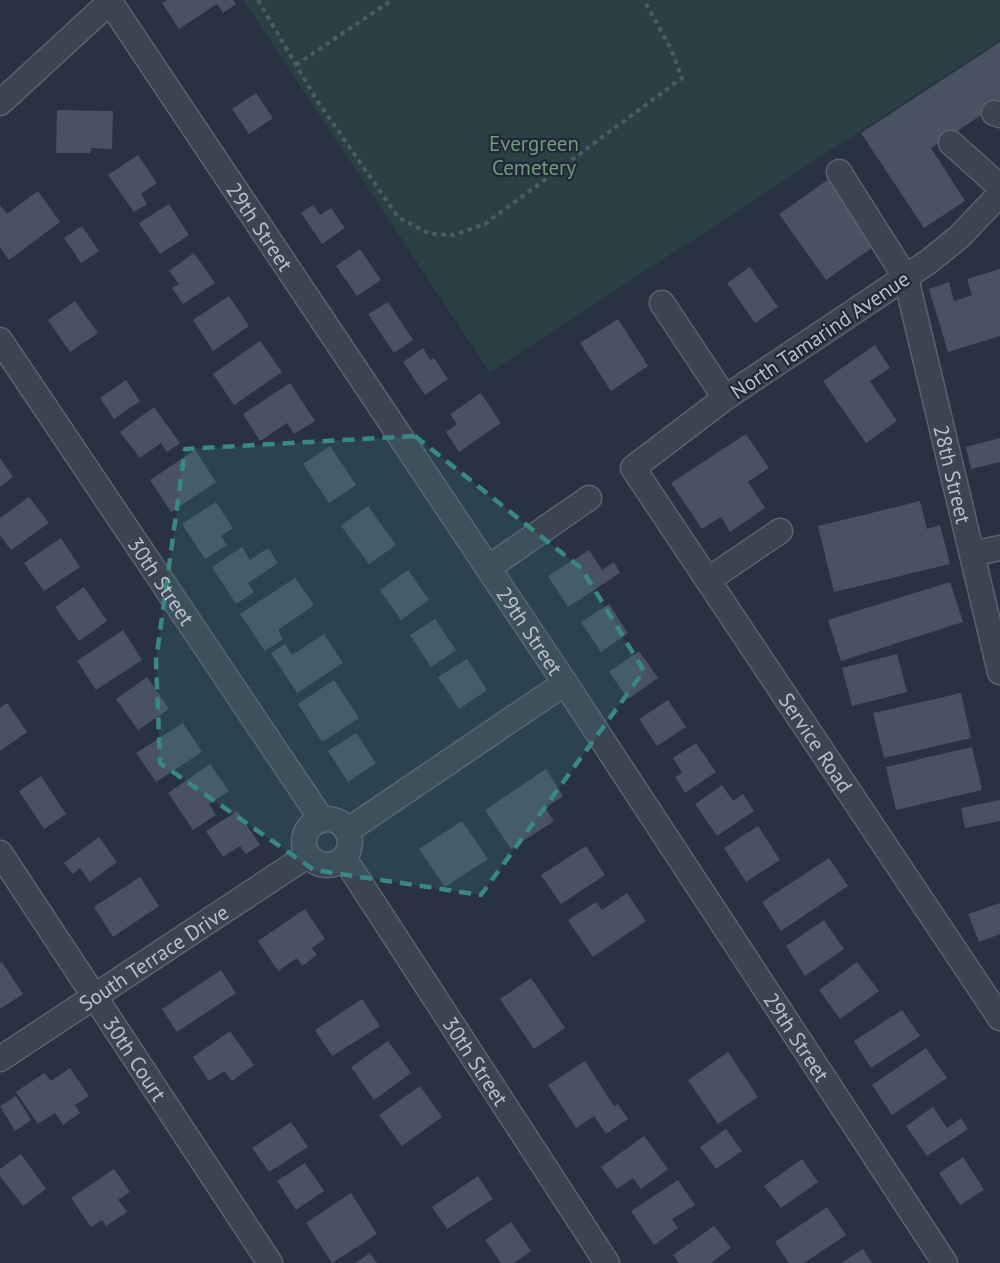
<svg xmlns="http://www.w3.org/2000/svg" width="1000" height="1263" font-family="'PT Sans',sans-serif">
  <rect width="100%" height="100%" fill="#283242"/>
  <path fill="#2b4044" d="M243,0h757v40l-510,332z"/>
  <path fill="#485263" d="M167,0h66l3,4 -13,9 -6,-9 -38,25 -17,-26z
    M1000,42v61l-69,45 34,53 -41,27 -63,-95z
    M256,93l17,25 -24,16 -17,-25z
    M57,110l56,1 -1,38 -21,-1 -1,5h-34z
    M138,155l19,28 -16,11 6,10 -13,8 -26,-37z
    M829,179l47,66 -50,35 -47,-66z
    M38,191l22,31 -51,38 -9,-13v-42l7,9z
    M169,204l20,31 -29,19 -21,-31z
    M313,205l7,10 11,-7 14,20 -23,16 -21,-31z
    M82,226l17,25 -18,12 -17,-25z
    M360,249l21,31 -24,16 -21,-30z
    M194,253l21,30 -32,21 -11,-16 7,-4 -10,-13z
    M750,267l28,40 -23,16 -28,-40z
    M1000,269v67l-52,16 -19,-63 20,-7 5,19 18,-6 -5,-16z
    M229,296l20,30 -36,25 -20,-31z
    M75,301l23,32 -28,19 -22,-32z
    M388,302l25,38 -19,13 -26,-39z
    M618,319l30,47 -37,25 -31,-48z
    M260,341l22,31 -48,33 -21,-31z
    M875,345l15,23 -20,13 27,40 -31,22 -43,-62z
    M423,348l7,12 4,-2 14,21 -23,16 -22,-33z
    M126,380l14,21 -26,18 -14,-21z
    M290,383l25,38 -21,13 -7,-11 -27,18 -17,-27z
    M481,393l20,30 -42,29 -13,-20 11,-8 -7,-10z
    M154,407l26,36 -13,9 -6,-9 -21,15 -20,-26z
    M746,434l23,34 -21,14 17,26 -35,24 -9,-15 -19,12 -31,-46z
    M1000,438v24l-29,7 -5,-22z
    M330,446l26,39 -27,18 -26,-39z
    M195,450l21,32 -45,30 -21,-32z
    M0,458l13,19 -13,10z
    M29,497l20,26 -38,27 -11,-15v-17z
    M920,501l7,28 13,-4 10,39 -116,28 -16,-66z
    M216,502l17,26 -12,8 6,9 -22,14 -23,-35z
    M368,506l28,39 -27,19 -28,-38z
    M61,538l19,29 -36,24 -20,-28z
    M242,547l8,13 18,-12 10,15 -30,20 6,9 -18,12 -24,-37z
    M589,550l13,20 12,-8 6,11 -52,34 -20,-31z
    M408,570l21,30 -28,20 -21,-30z
    M295,578l19,27 -36,25 5,9 -18,12 -25,-37z
    M950,582l13,40 -122,39 -13,-41z
    M84,587l23,34 -28,20 -24,-34z
    M609,604l19,29 -27,19 -20,-30z
    M435,619l21,31 -25,17 -21,-32z
    M123,630l19,30 -46,30 -19,-29z
    M324,634l19,29 -46,30 -26,-40 14,-9 7,11z
    M639,651l19,27 -30,21 -19,-27z
    M897,654l10,38 -55,14 -10,-38z
    M467,659l20,31 -28,19 -21,-32z
    M147,677l22,32 -31,21 -22,-31z
    M334,680l25,38 -37,24 -24,-38z
    M961,693l10,45 -87,20 -11,-45z
    M668,700l18,27 -29,19 -18,-27z
    M7,703l20,29 -27,19v-43z
    M183,723l19,29 -46,30 -20,-29z
    M356,733l20,30 -28,19 -20,-31z
    M696,743l20,29 -31,21 -10,-16 7,-4 -9,-15z
    M972,747l10,43 -86,20 -10,-43z
    M210,764l19,27 -20,13 7,11 -23,15 -25,-37z
    M546,769l17,27 -18,12 9,13 -43,28 -26,-39z
    M41,776l25,38 -22,15 -25,-38z
    M722,785l11,16 10,-7 11,17 -37,25 -22,-32z
    M1000,800v21l-35,7 -4,-20z
    M237,811l23,34 -14,9 -6,-8 -17,11 -17,-26z
    M462,821l26,38 -43,28 -26,-38z
    M758,826l22,34 -34,22 -22,-34z
    M99,837l18,25 -27,20 -10,-14 -7,6 -9,-11z
    M586,846l19,29 -44,29 -20,-29z
    M829,858l19,28 -67,45 -19,-29z
    M140,877l19,29 -46,31 -19,-30z
    M627,893l19,28 -53,36 -25,-37 28,-18 6,8z
    M1000,903v31l-21,8 -11,-28z
    M305,909l20,30 -13,9 5,7 -15,11 -5,-8 -19,13 -20,-30z
    M824,920l20,29 -39,27 -19,-30z
    M2,962l21,32 -23,15v-46z
    M857,962l22,29 -39,28 -21,-29z
    M221,970l15,23 -59,39 -15,-23z
    M531,978l34,50 -31,21 -34,-50z
    M362,999l18,27 -48,30 -17,-26z
    M902,1010l18,26 -49,32 -17,-27z
    M230,1031l24,34 -22,16 -8,-10 -15,10 -16,-24z
    M388,1041l23,32 -37,27 -23,-33z
    M926,1048l21,30 -55,37 -20,-30z
    M728,1052l30,45 -40,27 -30,-44z
    M585,1061l29,45 4,-2 10,15 -22,15 -12,-18 -18,12 -28,-43z
    M70,1068l19,28 -14,9 5,8 -17,12 -8,-12 -17,11 -22,-32 28,-19 7,8z
    M420,1086l22,31 -40,29 -23,-31z
    M16,1096l15,24 -16,11 -15,-25z
    M933,1107l14,21 14,-10 7,11 -41,27 -21,-30z
    M291,1122l17,25 -39,25 -17,-24z
    M726,1129l16,22 -26,18 -16,-22z
    M644,1136l24,33 -27,20 -8,-11 -16,11 -16,-22z
    M21,1154l25,35 -23,17 -23,-30v-7z
    M963,1157l21,33 -24,15 -21,-32z
    M802,1159l16,23 -37,26 -17,-22z
    M305,1163l19,28 -28,19 -19,-29z
    M114,1169l16,23 -12,8 9,12 -21,14 -4,-6 -11,7 -20,-29z
    M478,1176l15,23 -46,30 -15,-22z
    M678,1180l17,25 -23,14 6,9 -24,17 -23,-34z
    M351,1193l26,41 -45,29 -26,-40z
    M827,1207l19,28 -42,28h-15l-14,-21z
    M511,1222l20,29 -17,12h-13l-16,-23z
    M714,1226l17,22 -19,14 1,1h-34l-6,-8z
    M863,1249l9,14h-31z
    M370,1253l7,10h-22z"/>
  <g fill="none" stroke-linecap="round" stroke-linejoin="round">
    <defs>
      <g id="minor">
        <path id="s1" d="M110,2l455,681 380,580"/>
        <path d="M0,103l112,-103"/>
        <path d="M994,113l6,2"/>
        <path d="M951,143l49,44"/>
        <path id="s2" d="M839,172l67,106 94,394"/>
        <path id="s3" d="M1000,194l-41,43 -31,25 -203,136 -92,70 367,550"/>
        <path d="M662,303l63,95"/>
        <path id="s4" d="M0,340l322,480"/>
        <path d="M972,554l28,-6"/>
        <path d="M488,568l101,-70"/>
        <path d="M708,580l72,-49"/>
        <circle cx="327" cy="842" r="23"/>
        <path d="M347,831l218,-148"/>
        <path id="s5" d="M0,853l270,410"/>
        <path id="s6" d="M344,858l263,405"/>
        <path id="s7" d="M0,1059l308,-204"/>
      </g>
    </defs>
    <use href="#minor" stroke="#5b626f" stroke-width="27"/>
    <path stroke="#4b5d61" stroke-width="4" stroke-dasharray="4.5 4.5" stroke-linecap="butt" d="M258,0l58,99 82,118 32,17 24,1 31,-11 197,-146 -12,-31 -26,-47
      M296,65l96,-65"/>
    <use href="#minor" stroke="#3c4451" stroke-width="24"/>
  </g>
  <path fill="#3a8885" fill-opacity="0.2" stroke="#3a8885" stroke-width="4.5" stroke-dasharray="12 8" stroke-linejoin="round" d="M415,436l167,133 62,102 -163,224 -167,-25 -154,-107 -4,-102 29,-212z"/>
  <g text-anchor="middle" dominant-baseline="central" stroke-width="4.5" stroke-linejoin="round" paint-order="stroke">
    <g font-size="21" fill="#729b7e" stroke="#212937">
      <text x="534" y="143">Evergreen<tspan x="534" dy="24">Cemetery</tspan></text>
    </g>
    <g font-size="21" fill="#babfcb" stroke="#212937">
      <text stroke="none"><textPath href="#s1" startOffset="270">29th Street</textPath></text>
      <text transform="translate(820 335) rotate(-34)">North Tamarind Avenue</text>
      <text stroke="none"><textPath href="#s2" startOffset="327">28th Street</textPath></text>
      <text stroke="none"><textPath href="#s4" startOffset="290">30th Street</textPath></text>
      <text stroke="none"><textPath href="#s1" startOffset="756">29th Street</textPath></text>
      <text stroke="none"><textPath href="#s3" startOffset="789">Service Road</textPath></text>
      <text stroke="none"><textPath href="#s7" startOffset="184">South Terrace Drive</textPath></text>
      <text stroke="none"><textPath href="#s1" startOffset="1242">29th Street</textPath></text>
      <text stroke="none"><textPath href="#s5" startOffset="246">30th Court</textPath></text>
      <text stroke="none"><textPath href="#s6" startOffset="242">30th Street</textPath></text>
    </g>
  </g>
</svg>
